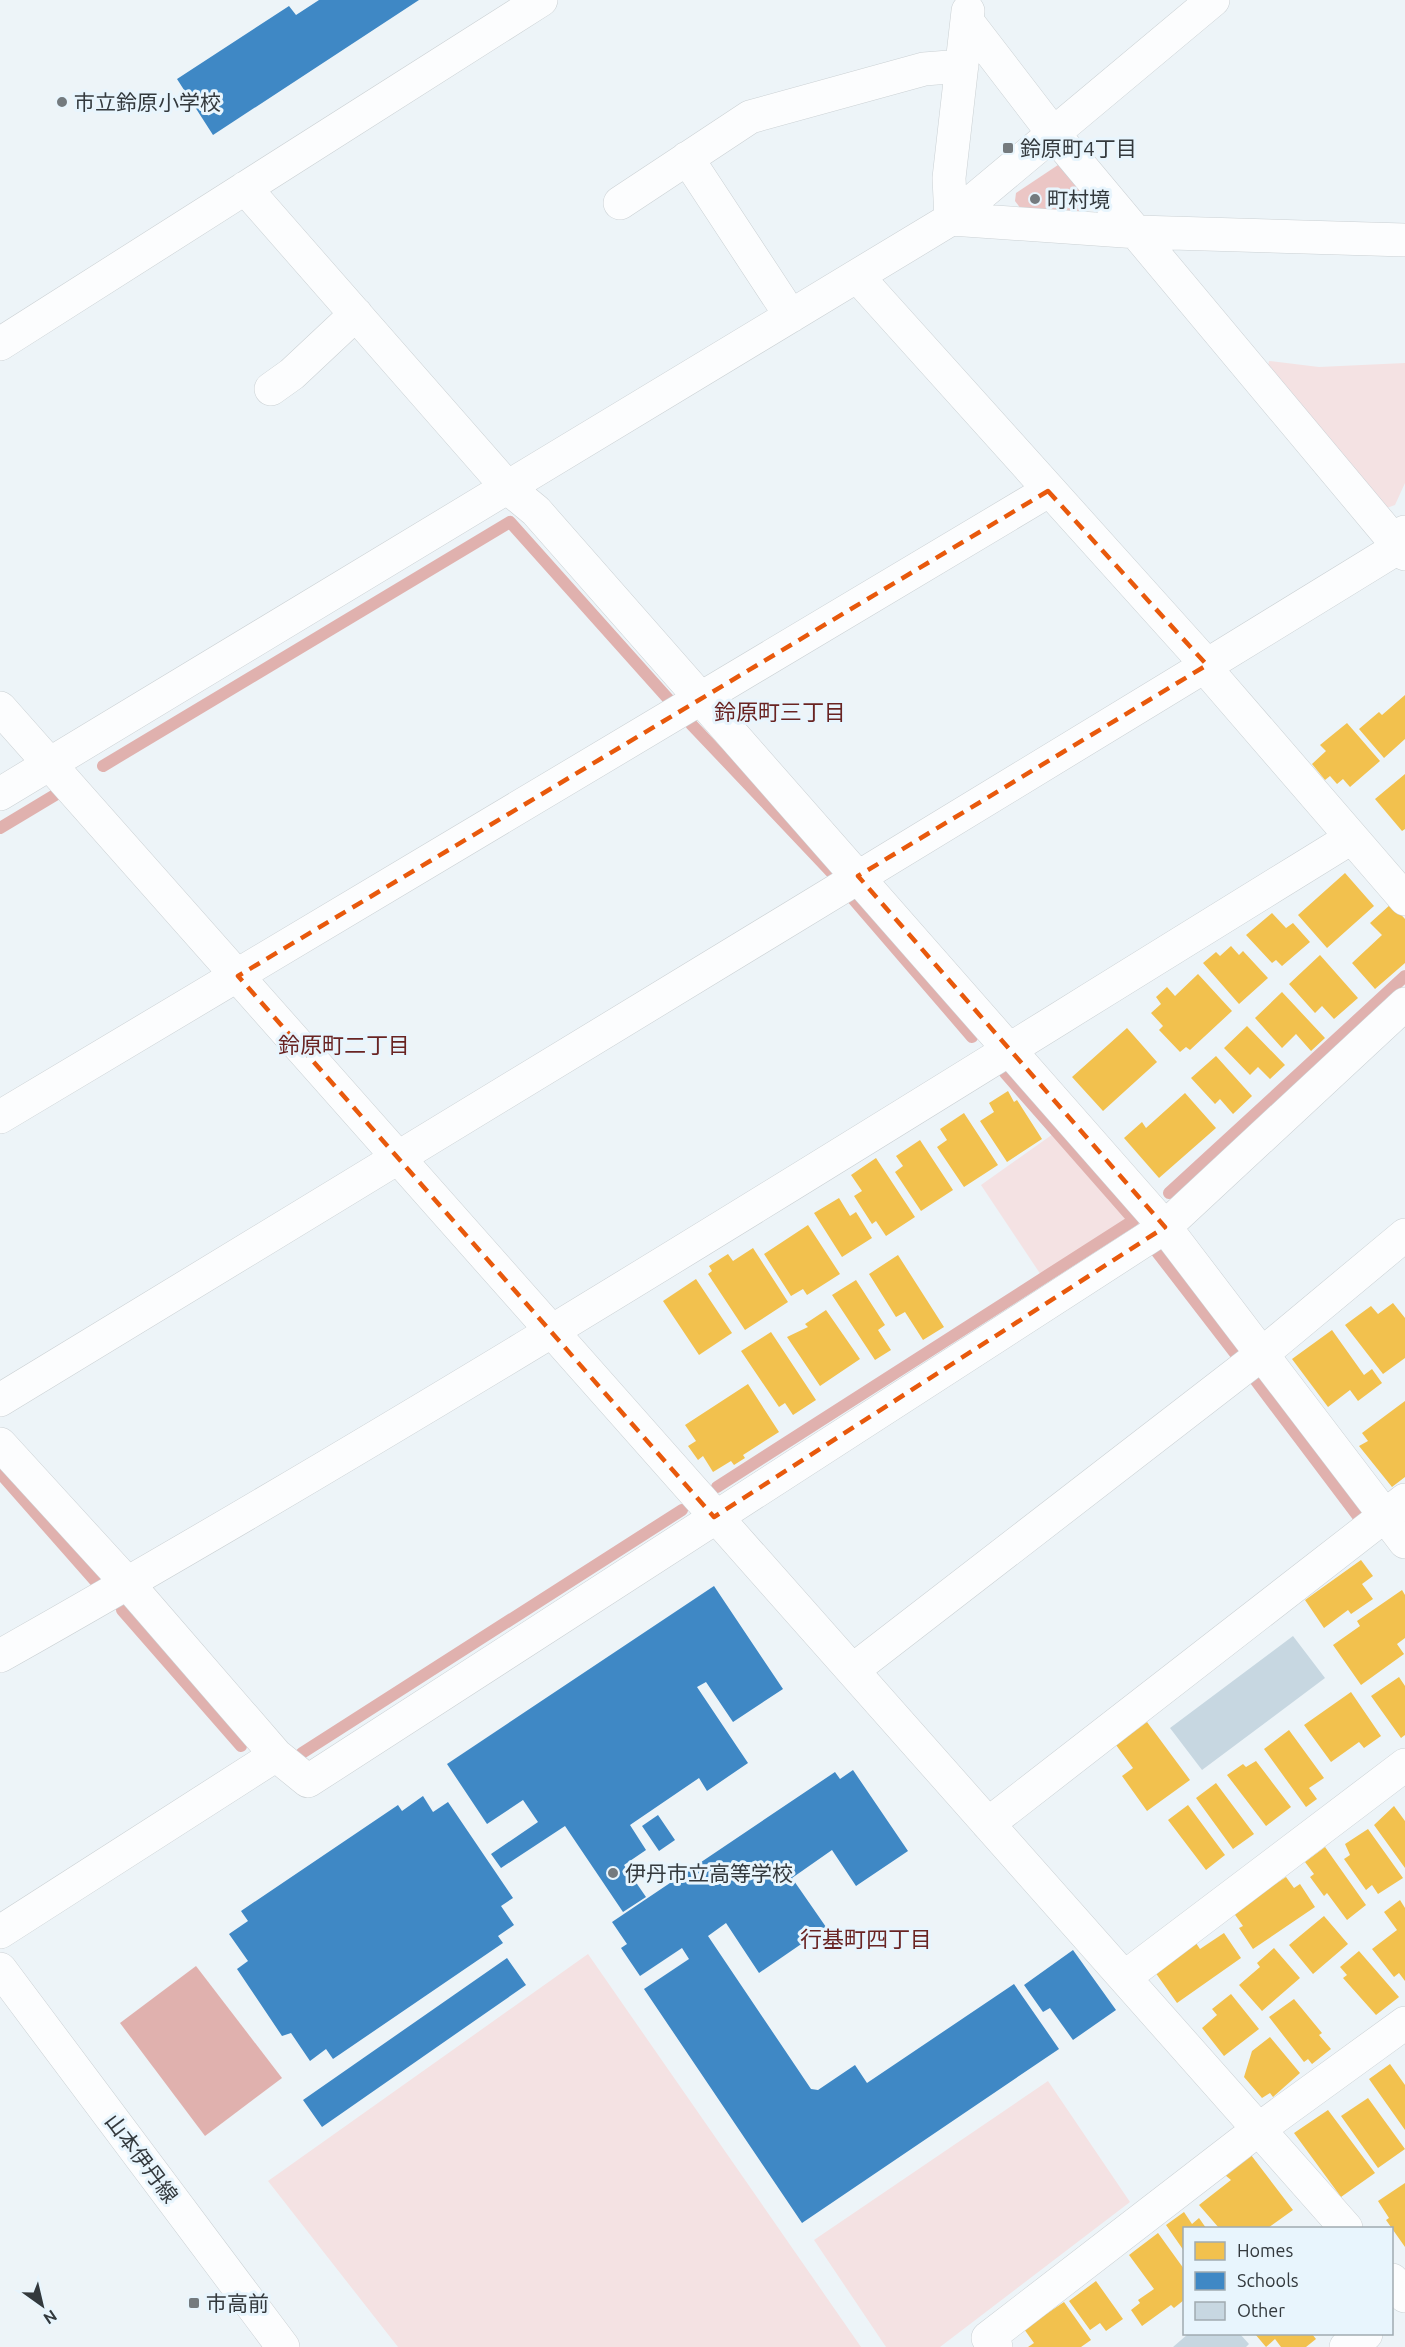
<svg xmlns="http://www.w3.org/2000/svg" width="1405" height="2347" font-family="Ubuntu,'Noto Sans JP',sans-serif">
  <rect width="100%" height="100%" fill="#edf4f8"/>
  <path fill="#f4e2e3" d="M1269,361l50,6 86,-4v120l-10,22 -11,4 -116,-143z
    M1053,1134l75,82 -1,6 -86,53 -60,-90z
    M588,1954l273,393h-463l-130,-166z
    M1048,2081l82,121 -190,145h-54l-72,-107z"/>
  <path fill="#ebc6c5" d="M1058,165c13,9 27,27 28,42l-4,6 -61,-4 -6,-8 1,-8z"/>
  <path fill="#e0b1ae" d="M196,1966l86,112 -77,58 -85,-113z"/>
  <path fill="#f2c14e" d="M1405,695v44l-21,19 -25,-29 20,-17 3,3z
    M1347,723l33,38 -30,26 -7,-8 -6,5 -7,-8 -5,4 -13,-16 14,-13 -6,-6z
    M1405,774v55l-3,2 -27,-32z
    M1345,873l29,33 -47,42 -29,-33z
    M1391,904l14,15v44l-30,26 -23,-26 30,-28 -12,-12z
    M1272,913l14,15 7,-5 17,19 -28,24 -6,-6 -4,3 -26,-28z
    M1231,946l8,9 4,-4 25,27 -29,26 -36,-41 13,-11 4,4z
    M1320,955l38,43 -24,21 -12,-13 -7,7 -26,-29z
    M1198,974l34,37 -42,39 -4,-3 -6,5 -21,-22 4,-4 -12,-13 10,-9 -5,-7 11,-10 8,9z
    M1282,992l43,46 -14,13 -15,-17 -14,14 -27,-30z
    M1247,1026l38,39 -15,14 -12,-12 -8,8 -26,-27z
    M1127,1028l30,34 -54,49 -31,-34z
    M1216,1056l36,40 -19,18 -13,-15 -5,5 -24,-26z
    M1008,1091l6,11 3,-2 25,39 -35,23 -27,-41 14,-9 -5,-9z
    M1185,1093l31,35 -57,50 -35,-40 18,-16 4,6z
    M964,1113l34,52 -34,22 -27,-40 10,-7 -7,-11z
    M920,1140l33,50 -32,21 -26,-39 8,-6 -7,-10z
    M876,1158l39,59 -29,19 -10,-15 -4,3 -18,-28 8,-5 -11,-16z
    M839,1198l11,18 6,-4 16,26 -30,19 -28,-44z
    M808,1225l32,49 -33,21 -4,-6 -12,7 -27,-42z
    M753,1248l35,54 -43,28 -37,-56 4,-3 -3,-5 19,-12 5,7z
    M898,1255l46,72 -21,13 -18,-28 -9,5 -27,-43z
    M696,1279l36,54 -33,22 -36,-54z
    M856,1280l29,45 -7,5 13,20 -16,10 -43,-65z
    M1393,1303l12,15v40l-22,16 -38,-49 26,-19 7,8z
    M826,1310l34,49 -40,27 -33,-49 21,-10 -3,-3z
    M1332,1330l32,45 8,-6 10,14 -24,18 -8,-11 -22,17 -36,-48z
    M771,1332l45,68 -23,15 -8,-12 -6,4 -38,-56z
    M748,1384l31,48 -36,23 2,3 -11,7 -3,-4 -18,11 -10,-16 -5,4 -10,-14 8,-5 -11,-16z
    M1405,1401v76l-13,10 -33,-41 9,-5 -6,-8z
    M1361,1560l12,16 -11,8 11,15 -22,15 -3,-4 -24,18 -19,-28z
    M1402,1590l3,5v43l-8,6 7,10 -43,31 -28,-40 27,-19 -3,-5z
    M1399,1677l6,9v49l-4,3 -30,-42z
    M1351,1692l30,44 -17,12 -5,-6 -28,20 -27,-37z
    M1147,1722l43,58 -43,31 -25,-35 11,-8 -17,-23z
    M1289,1730l35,48 -15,10 8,11 -11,8 -42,-58z
    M1256,1761l35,46 -25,19 -39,-51 16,-11 3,3z
    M1216,1783l38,51 -21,15 -37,-51z
    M1188,1805l37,50 -19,15 -38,-50z
    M1394,1806l11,15v47l-31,-43z
    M1368,1829l35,49 -25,16 -6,-9 -6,5 -22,-31 6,-4 -5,-11z
    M1325,1847l41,58 -19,15 -20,-27 -3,3 -14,-19 4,-3 -9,-12z
    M1286,1877l8,11 6,-4 15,23 -62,42 -14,-21 4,-2 -10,-14z
    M1400,1900l5,8v73l-6,-8 -5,4 -22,-28 25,-19 -13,-18z
    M1324,1916l24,28 -35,30 -24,-29z
    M1224,1933l17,25 -64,45 -22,-31 41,-29 4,6z
    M1274,1948l26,30 -38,33 -23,-26 21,-18 -3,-4z
    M1359,1951l40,46 -23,18 -33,-37 4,-3 -7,-8z
    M1231,1994l28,35 -35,27 -22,-28 15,-13 -5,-6z
    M1294,1999l28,34 -3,2 12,14 -19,15 -4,-5 -4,3 -35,-45z
    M1270,2037l30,36 -27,24 -3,-4 -8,5 -18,-21 8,-26z
    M1390,2064l15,21v45l-36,-51z
    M1368,2098l37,51 -27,19 -37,-52z
    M1328,2110l47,63 -34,24 -47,-64z
    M1251,2155l42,55 -25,18h-49l-20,-23 32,-25 -6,-5z
    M1405,2183v64l-19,-27 3,-2 -11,-17z
    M1184,2212l8,12 7,-6 7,10h-22v23l-18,-26z
    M1158,2233l26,36v31l-10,8 -3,-3 -29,21 -11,-16 9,-7 -2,-3 16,-11 -25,-34z
    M1096,2281l27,38 -17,12 -6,-8 -10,7 -21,-29z
    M1064,2302l27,38 -10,7h-53l6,-4 -10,-14z
    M1255,2334h57l4,5 -10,8h-25l-6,-8 -9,8z"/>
  <path fill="#3f88c5" d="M319,0h100l-206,135 -36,-56 112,-73 7,9z
    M714,1586l69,103 -50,33 -27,-40 -9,5 51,76 -41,28 -8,-13 -69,47 16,25 -22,15 22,32 -23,15 -58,-86 -64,42 -10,-14 47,-32 -15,-22 -36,24 -40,-60z
    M853,1770l55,81 -52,35 -24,-36 -40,28 34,49 -67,46 -33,-50 -18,13 103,153 7,1 37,-25 12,18 147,-99 45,65 -257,174 -158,-234 45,-30 -7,-11 -42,28 -19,-28 6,-4 -15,-22 223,-150 5,7z
    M423,1796l10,16 15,-10 65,96 -12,8 13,19 -16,11 5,7 -170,116 -7,-10 -16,12 -19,-28 -9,3 -45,-67 11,-8 -19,-27 19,-13 -7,-10 157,-106 4,6z
    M658,1815l17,25 -16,11 -17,-25z
    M1073,1950l43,60 -43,30 -23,-32 -7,4 -19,-27z
    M507,1958l19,27 -204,142 -19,-27z"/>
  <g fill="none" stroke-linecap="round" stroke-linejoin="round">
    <path stroke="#e0b1ae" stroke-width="12" d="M691,724l143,151
      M103,766l407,-244 161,180
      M0,828l55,-33
      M848,893l124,144
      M1169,1193l236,-217
      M1157,1252l81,105
      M1253,1377l107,142
      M0,1473l97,110
      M717,1487l417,-267 -129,-147
      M122,1610l119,136
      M302,1753l380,-243"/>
  </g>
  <path fill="#c7d7e1" d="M1293,1636l32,42 -123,92 -32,-42z
    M1188,2334h52l9,10 -3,3h-73z"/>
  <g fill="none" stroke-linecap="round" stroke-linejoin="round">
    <defs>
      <path id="minor" d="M968,11l-19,167 2,41 187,13 267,8
        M967,21l86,112 352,421
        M687,158l104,158
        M245,188l263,300 28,23 629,716 240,315
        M620,203l130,-86 174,-48 38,-3
        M857,276l350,389 7,13 191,221
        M0,344l541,-344
        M271,389l21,-15 64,-60
        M0,708l1346,1520
        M0,794l951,-575 262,-219
        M0,1117l1048,-626
        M0,1400l1207,-735 192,-118 6,-15
        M0,1444l128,140 148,171
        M0,1656c458,-259 903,-542 1351,-818
        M853,1670l409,-316 143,-119
        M988,1824l417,-324
        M0,1932l276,-177 32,26 857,-554 240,-223
        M1125,1977l280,-212
        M1392,2280l13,16
        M996,2347l-8,-9 271,-209 146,-106
        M1346,2347l20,-13"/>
      <path id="secondary" d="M0,1969l283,378"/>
    </defs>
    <use href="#minor" stroke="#cbd1d4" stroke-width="34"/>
    <use href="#secondary" stroke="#cbd1d4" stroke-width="34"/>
    <use href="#minor" stroke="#fcfdfe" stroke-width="33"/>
    <use href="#secondary" stroke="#fcfdfe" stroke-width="33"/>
  </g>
  <path fill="none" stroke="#e8590c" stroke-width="4.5" stroke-dasharray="12 8" stroke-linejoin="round" d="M1048,491l159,174 -349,211 307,351 -451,290 -476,-541z"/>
  <g fill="#747a7e" stroke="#e8f5fd" stroke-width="2">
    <circle cx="62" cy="102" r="6"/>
    <rect x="1002" y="142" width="12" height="12" rx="3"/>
    <circle cx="1035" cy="199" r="6"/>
    <circle cx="613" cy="1873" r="6"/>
    <rect x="188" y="2297" width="12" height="12" rx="3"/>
  </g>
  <g text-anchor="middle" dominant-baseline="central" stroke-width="6" stroke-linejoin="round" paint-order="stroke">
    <g font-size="21" fill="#33393d" stroke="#e8f5fd" text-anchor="start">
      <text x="74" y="102">市立鈴原小学校</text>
      <text x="1020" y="148">鈴原町4丁目</text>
      <text x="1047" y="199">町村境</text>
      <text x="625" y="1873">伊丹市立高等学校</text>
      <text x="206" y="2303">市高前</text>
    </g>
    <g font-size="21" fill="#33393d" stroke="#e8f5fd">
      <text transform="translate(142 2158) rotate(53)">山本伊丹線</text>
    </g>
    <g font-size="22" fill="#692423" stroke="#e8f5fd">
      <text x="780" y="711">鈴原町三丁目</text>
      <text x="344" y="1044">鈴原町二丁目</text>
      <text x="866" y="1938">行基町四丁目</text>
    </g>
  </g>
  <rect x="1183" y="2227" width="210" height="108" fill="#e8f5fd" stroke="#a0aab0" stroke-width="1.5"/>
  <rect x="1195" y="2242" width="30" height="18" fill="#f2c14e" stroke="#a0aab0" stroke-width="1.5"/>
  <text x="1237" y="2257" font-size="18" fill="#33393d">Homes</text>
  <rect x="1195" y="2272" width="30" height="18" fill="#3f88c5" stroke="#a0aab0" stroke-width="1.5"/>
  <text x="1237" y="2287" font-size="18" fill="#33393d">Schools</text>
  <rect x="1195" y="2302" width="30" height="18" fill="#c7d7e1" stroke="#a0aab0" stroke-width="1.5"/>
  <text x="1237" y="2317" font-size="18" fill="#33393d">Other</text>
  <g transform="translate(42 2305) rotate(146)" stroke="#e8f5fd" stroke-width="4.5" paint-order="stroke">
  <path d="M0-4.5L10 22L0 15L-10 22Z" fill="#33393d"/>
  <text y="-9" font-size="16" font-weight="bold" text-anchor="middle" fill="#33393d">N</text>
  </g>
</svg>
